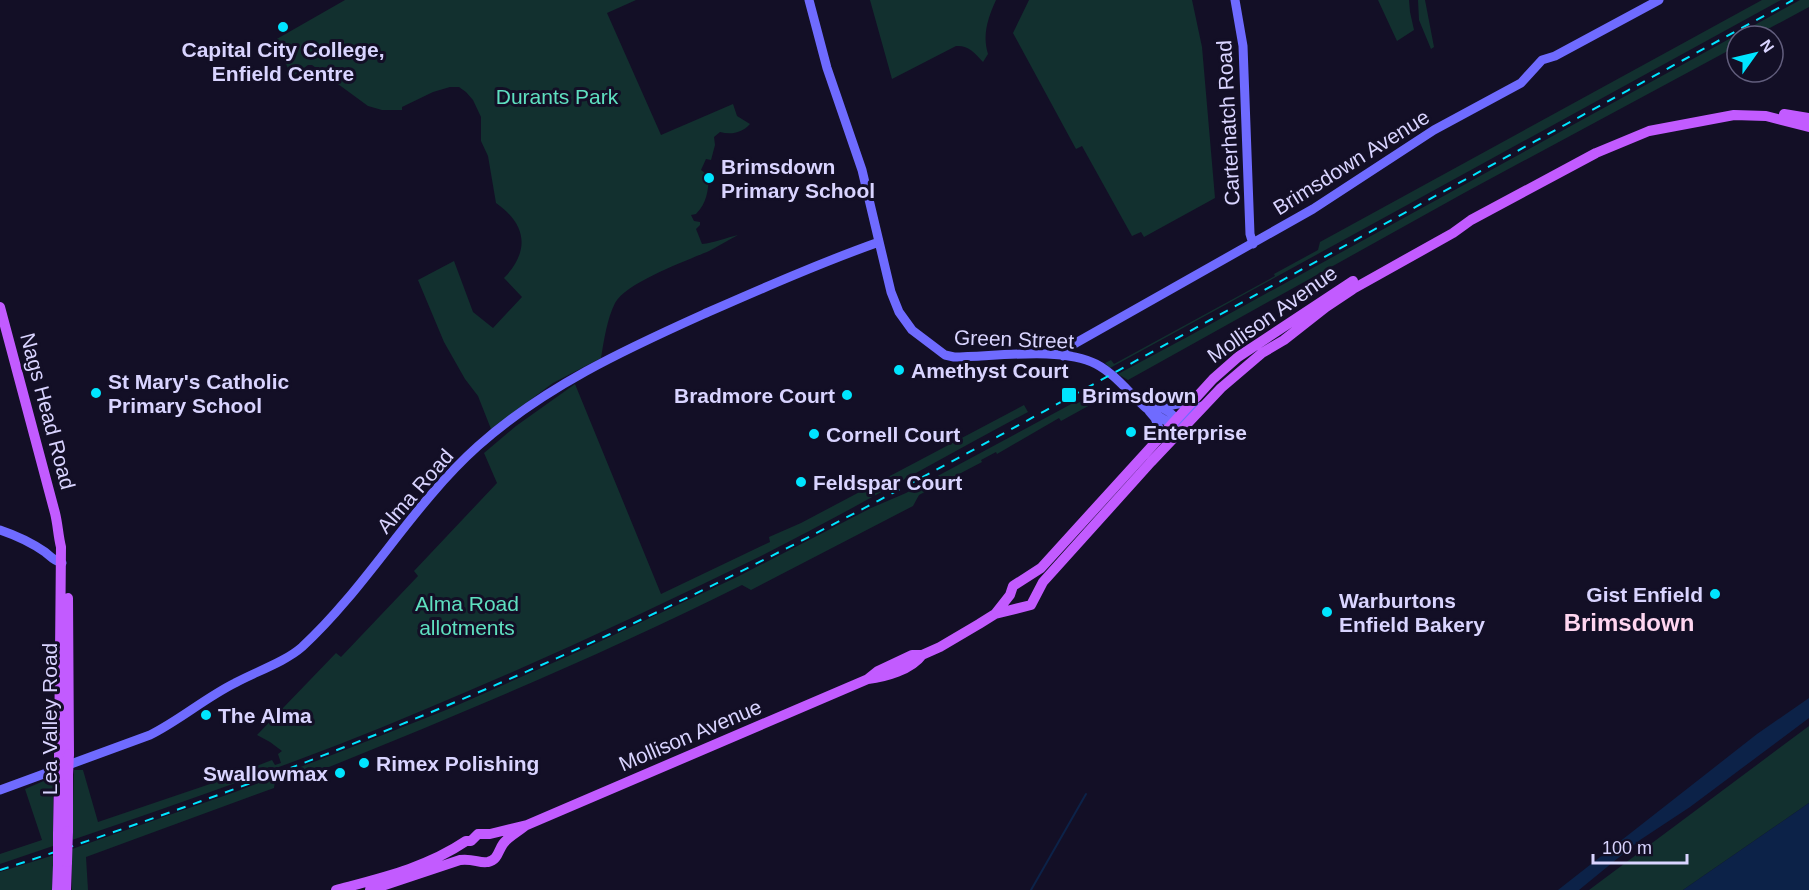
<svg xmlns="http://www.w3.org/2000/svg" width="1809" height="890" font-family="Helvetica,sans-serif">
  <rect width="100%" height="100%" fill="#130f26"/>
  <path fill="#12302f" d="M345,0h291l-29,13 54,122 72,-31 4,12 13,8c-8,9 -19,11 -30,8l-6,5 1,8 -4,15 -5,-1 -5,11 8,6c-1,15 -2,27 -13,38l-5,1 3,6 6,1v3l-4,4 6,15c12,-1 23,-6 36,-9 -10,5 -19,11 -29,16 -23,10 -82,31 -94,52 -8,16 -11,37 -14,55l-48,25 -62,46 -13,-33 -13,-17 -21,-37 -26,-62 36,-19 19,51 20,16 29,-31 -18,-19c26,-27 23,-53 -8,-75l-8,-47 -7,-15v-24l-8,-17 -7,-8 -7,-5h-9l-17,5 -31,15v3h-20l-14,-4 -56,-41h-4l-16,12 -17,-37z
    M870,0h126c-8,18 -14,35 -8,54l-5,8c-8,-9 -15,-17 -27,-16l-64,33z
    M1029,0h163l10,47 13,151 -71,39 -3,-5 -9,4 -50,-90 -6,3 -63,-116z
    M1378,0h31l1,12 4,18 -17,11z
    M1418,0h7l9,47 -3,2 -12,-29z
    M1762,0h19l-671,368 -5,-5 6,-3 3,4 161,-88 -1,-2 44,-24 2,-8z
    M1800,0h9v7l-54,29h-18v10l-273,147 -336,187 -10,-6 71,-38z
    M575,384l86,210 109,-52 -1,-5 32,-14 223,-118 4,7c-90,48 -178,99 -269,145 -137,67 -277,131 -419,187 -88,34 -178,65 -268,96l2,-70h9l15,52 115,-39 59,-23 3,5 6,-2 -3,-9 4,-3 -12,-9 -13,-7 79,-82 5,4 77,-81 -4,-5 83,-88 -13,-30 32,-27z
    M1105,388l5,3v3l-49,27 -2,-3 -62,36 -1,-2 -15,8 1,2 -63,33 -6,11 -162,84 -9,-5c-148,74 -301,137 -455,199l-2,-6 -10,3 -1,7 -188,69 2,33h-16v-41l163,-57 102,-39 114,-45 131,-58 157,-74 132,-68 35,-15 169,-91 1,2z
    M1809,726v77l-126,87h-94z
    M53,777v69l-53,18v-10l42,-14 -17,-51z
    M54,855l-2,35h-52v-18z"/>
  <path fill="#0c2248" d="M1809,698v20l-119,89 -50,33 -61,50h-21l199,-156z
    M1809,803v87h-126z"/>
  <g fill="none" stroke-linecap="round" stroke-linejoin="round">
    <path stroke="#0c2248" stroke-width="2" d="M1031,890l55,-96"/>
    <path stroke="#6f6bff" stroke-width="9" d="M809,0l18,68 35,102 29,122 8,20 13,18 33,25 9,2c39,0 108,-11 142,7 19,10 33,29 49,43 8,7 18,11 27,18 10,-1 19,-14 30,-19
      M1235,0l8,46 7,188 3,10
      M1063,356l3,-5 8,-7 239,-135 121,-79 87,-47 21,-23 13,-4 104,-56
      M1142,398c13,9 32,10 37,28
      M1162,407l21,-4 11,-5
      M1149,411l6,7 4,10 -6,13
      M0,530c15,5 32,13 45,22 6,5 9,9 17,11
      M0,790l150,-55c30,-15 55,-37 85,-52 20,-11 50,-21 67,-36 66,-61 110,-142 176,-201 66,-59 146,-96 226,-132 57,-25 116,-51 175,-72"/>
    <path stroke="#c25bff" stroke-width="10" d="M1784,114l25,4
      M0,307l55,206c3,12 3,22 6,34l-2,211
      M68,598l1,156
      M995,614l36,-9 12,-23 108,-120 70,-74 41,-35 22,-13 42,-33 27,-18 100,-56 18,-13 125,-67 53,-22 85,-16 32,1 43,11
      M868,679l10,-8 34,-16h10l18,-8 39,-23 16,-10 15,-19 3,-9 28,-18 172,-189 25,-22 115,-76
      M68,831v-56
      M58,834l1,-55
      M57,890l1,-25
      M66,890l1,-28
      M336,890c45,-12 90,-22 130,-49h5l7,-7h12l37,-9 341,-146c17,-2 43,-9 54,-24
      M370,890l90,-30c13,-2 20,4 28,2 10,-2 10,-11 15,-18 5,-7 15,-12 22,-18"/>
    <path stroke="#00e5ff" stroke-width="2" stroke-dasharray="9 8" stroke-linecap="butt" d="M0,870c207,-67 410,-144 608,-235 207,-95 405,-207 604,-316 194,-107 387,-213 581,-319"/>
    <path stroke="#c25bff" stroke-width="10" d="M68,775l1,-21
      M59,779v-21
      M67,862l1,-31
      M58,865v-31"/>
  </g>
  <g fill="#00e5ff" stroke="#130f26" stroke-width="2">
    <circle cx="283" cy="27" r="6"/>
    <circle cx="709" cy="178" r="6"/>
    <circle cx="899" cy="370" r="6"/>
    <circle cx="96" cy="393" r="6"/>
    <circle cx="847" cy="395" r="6"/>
    <rect x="1061" y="387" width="16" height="16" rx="3"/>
    <circle cx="1131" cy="432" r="6"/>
    <circle cx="814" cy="434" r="6"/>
    <circle cx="801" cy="482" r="6"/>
    <circle cx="1715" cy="594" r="6"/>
    <circle cx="1327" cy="612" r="6"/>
    <circle cx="206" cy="715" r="6"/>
    <circle cx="364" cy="763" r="6"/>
    <circle cx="340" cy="773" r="6"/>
  </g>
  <g text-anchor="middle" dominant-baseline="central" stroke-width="6" stroke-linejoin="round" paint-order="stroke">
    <g font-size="21" font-weight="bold" fill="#d9d4ff" stroke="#130f26" text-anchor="start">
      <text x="283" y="49" text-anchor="middle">Capital City College,<tspan x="283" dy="24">Enfield Centre</tspan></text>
      <text x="721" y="166">Brimsdown<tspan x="721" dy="24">Primary School</tspan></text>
      <text x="911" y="370">Amethyst Court</text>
      <text x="108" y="381">St Mary's Catholic<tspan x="108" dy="24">Primary School</tspan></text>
      <text x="835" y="395" text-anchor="end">Bradmore Court</text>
      <text x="1082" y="395">Brimsdown</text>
      <text x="1143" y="432">Enterprise</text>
      <text x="826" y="434">Cornell Court</text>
      <text x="813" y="482">Feldspar Court</text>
      <text x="1703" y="594" text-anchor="end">Gist Enfield</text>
      <text x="1339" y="600">Warburtons<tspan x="1339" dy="24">Enfield Bakery</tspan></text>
      <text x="218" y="715">The Alma</text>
      <text x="376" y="763">Rimex Polishing</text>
      <text x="328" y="773" text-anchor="end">Swallowmax</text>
    </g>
    <g font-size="21" fill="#5fe0c0" stroke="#130f26">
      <text x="557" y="96">Durants Park</text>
      <text x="467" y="603">Alma Road<tspan x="467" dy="24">allotments</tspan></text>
    </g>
    <g font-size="21" fill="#d9d4ff" stroke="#130f26">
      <text transform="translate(1228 123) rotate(-93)">Carterhatch Road</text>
      <text transform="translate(1351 162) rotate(-32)">Brimsdown Avenue</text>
      <text transform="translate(1272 314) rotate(-35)">Mollison Avenue</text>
      <text transform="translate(1014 339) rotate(2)">Green Street</text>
      <text transform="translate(48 411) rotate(75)">Nags Head Road</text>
      <text transform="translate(415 491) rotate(-49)">Alma Road</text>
      <text transform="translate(49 719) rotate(-90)">Lea Valley Road</text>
      <text transform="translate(690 735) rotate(-23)">Mollison Avenue</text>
    </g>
    <g font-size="24" font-weight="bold" fill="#ffd6f0" stroke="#130f26">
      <text x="1629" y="622">Brimsdown</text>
    </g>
  </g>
  <g transform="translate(1755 54) rotate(56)"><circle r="28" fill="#130f26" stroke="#625e7d" stroke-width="1.5"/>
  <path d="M0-4.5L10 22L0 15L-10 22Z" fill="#00e5ff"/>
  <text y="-9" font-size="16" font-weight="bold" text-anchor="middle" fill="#d9d4ff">N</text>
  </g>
  <path d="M1593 854v9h94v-9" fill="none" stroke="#d9d4ff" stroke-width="3"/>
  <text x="1602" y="854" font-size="18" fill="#d9d4ff" stroke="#130f26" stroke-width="4.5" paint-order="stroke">100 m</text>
</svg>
